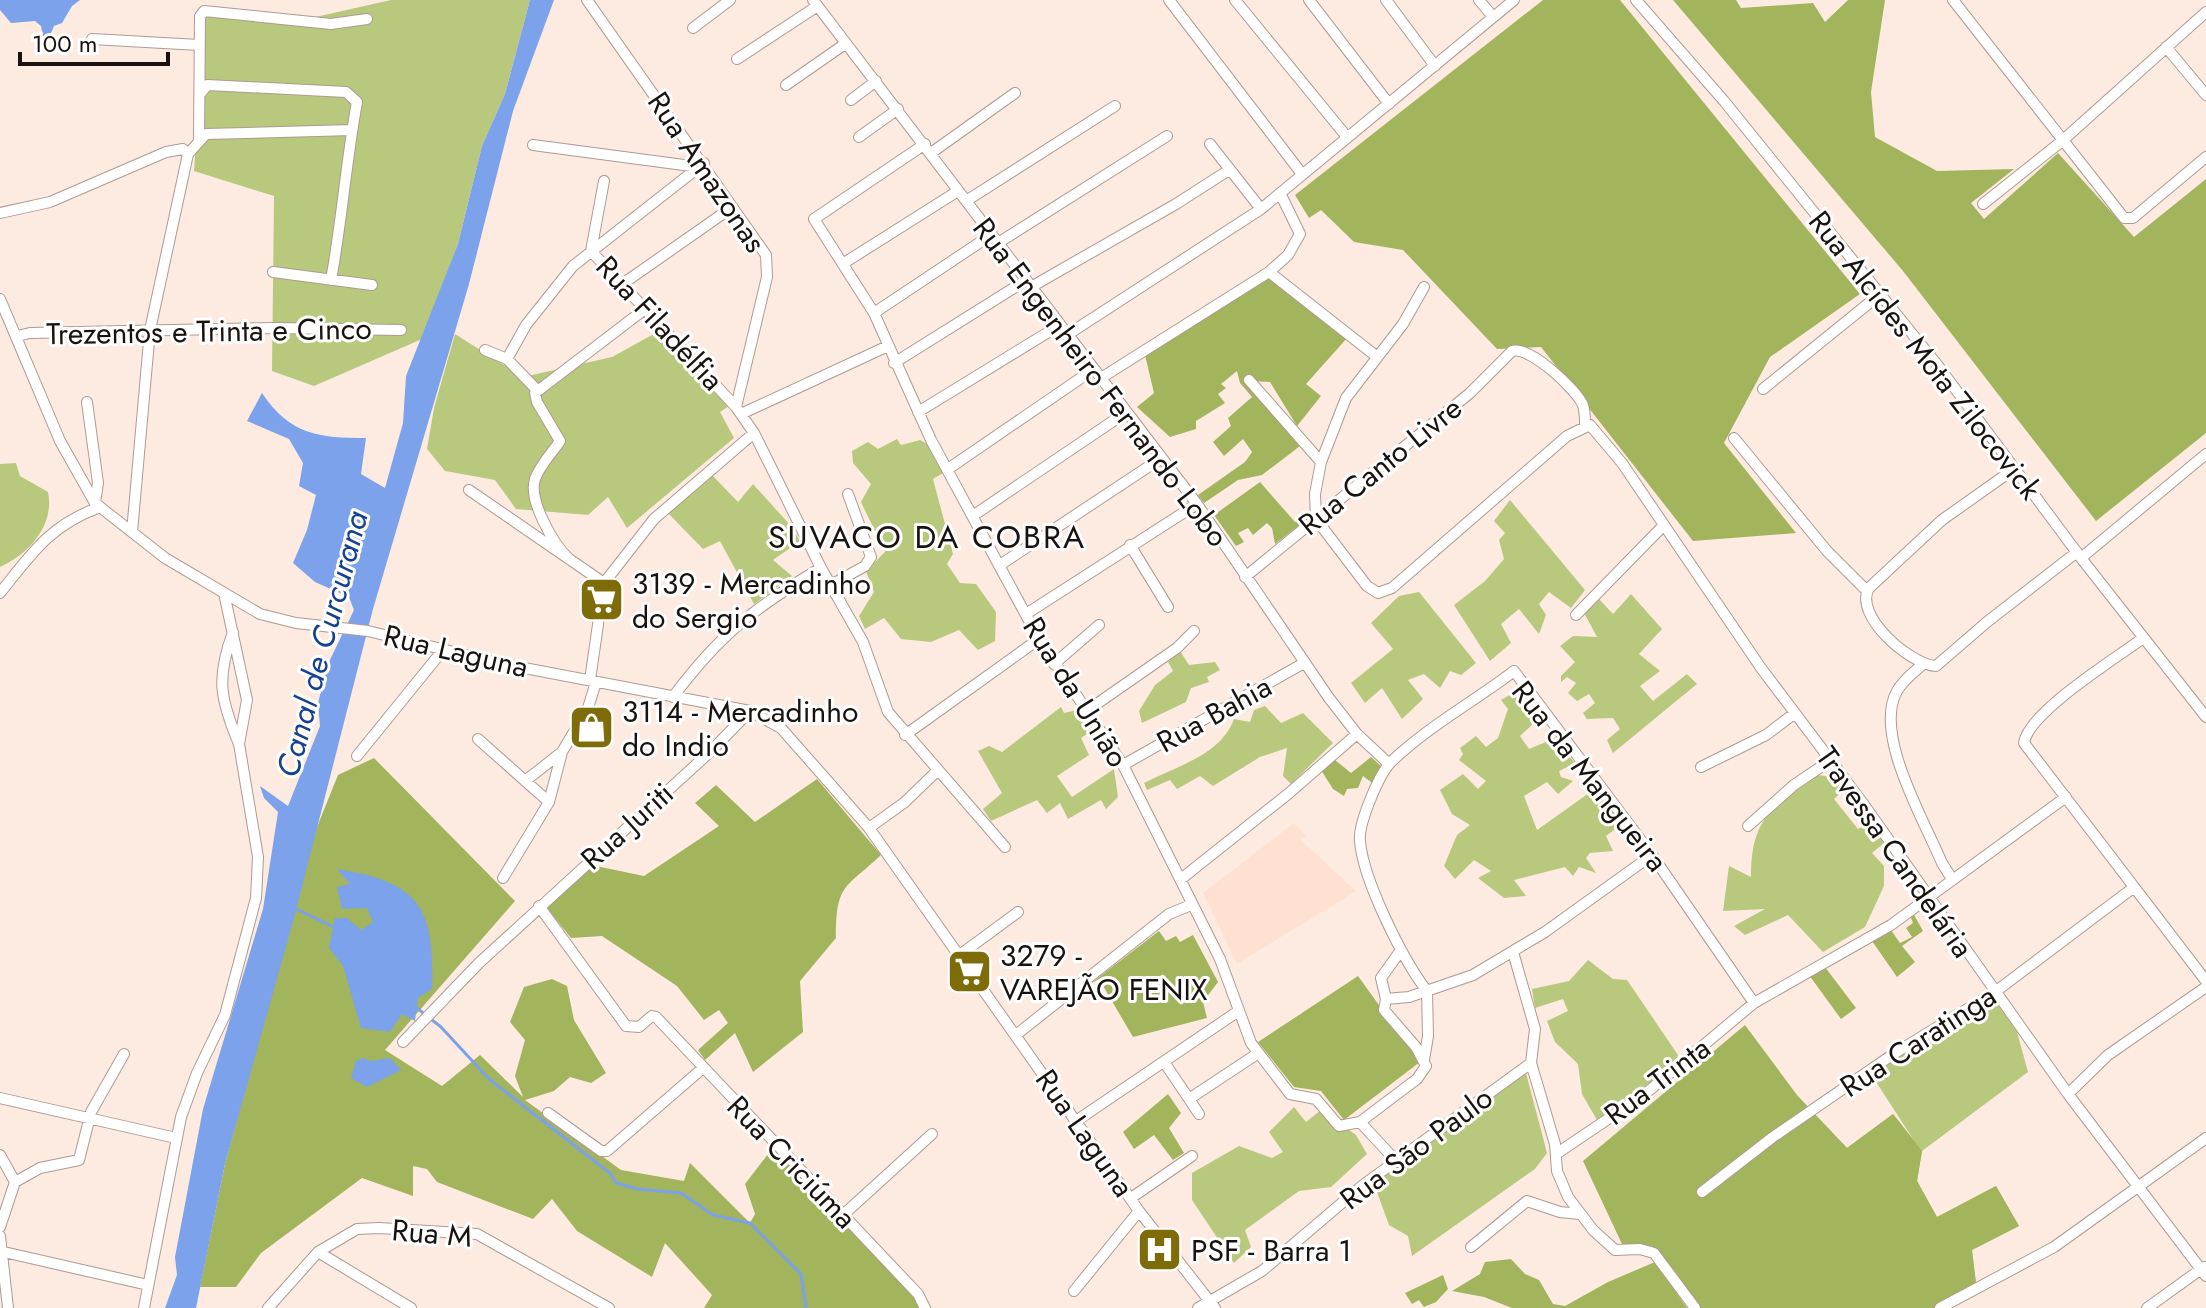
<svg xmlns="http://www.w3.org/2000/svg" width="2206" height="1308" font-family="Jost,sans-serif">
  <rect width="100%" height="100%" fill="#fdebe2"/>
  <path fill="#ffe1d1" d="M1294,823l12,13 -5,4 55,51 -119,73 -34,-71z"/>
  <path fill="#b8c97d" d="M391,0h139l-25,94 -23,52 -24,98 -36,95 -108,47 -42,-15 2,-175 -80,-25 12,-163 105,10z
    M661,330l68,76 -9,6 14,26 -107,90 -19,-31 -20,18 -72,-6 -21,-29 -50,-9 -18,-22 7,-41 21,-74 68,43 89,-20z
    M897,439l4,6 19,-5 11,6 14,26 -12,7 20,75 -6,10 13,19 16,1 20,28 -1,29 -17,9 -19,-20 -28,12 -30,-3 -17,-21 -19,11 -6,-13 15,-24 -8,-21 19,-19 -24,-50 10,-18 -18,-21 -1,-12 16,-9 10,7z
    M16,463l4,13 28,16c7,33 -19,62 -48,75v-103z
    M712,475l26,27 15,-18 38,42 9,15 -27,19 19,16 -38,28 -34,-63 -17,8 -36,-37z
    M1510,500l75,90 -14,18 -22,-16 -10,12 7,11 -7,19 -20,-25 -18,15 10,19 -21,18 -36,-56 31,-24 19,-22 -5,-19 6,-7 -11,-12z
    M1419,592l57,71 -15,12 -11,-4 -10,17 -16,-14 -16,6 15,19 -21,20 -20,-31 -17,15 -14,-20 42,-34 -22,-26 28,-27z
    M1631,594l31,35 -23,25 21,17 -20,15 13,15 34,-27 10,10 -84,69 -6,-13 13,-11 -7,-11 -26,1 -4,-6 12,-10 -6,-9 -12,7 -9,-8 8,-10 -9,-6 -6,5v-6l14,-14 -15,-16 13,-10 24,1 -15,-28 17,-10 14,15z
    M1180,651l9,14 26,-3 5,8 -13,7 2,5 -18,6 -5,14 -44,21 -3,-12 16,-26 18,-14 -5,-9z
    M1513,693l17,22 2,10 -12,11 9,13 24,-10 22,24 -16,8 2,6 12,4 -15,13 -11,-12 -23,14 13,34 59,-42 27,35 -17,13 7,15 -23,2 -4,5 10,15 -17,-6 -6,9 -8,-9 -51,13 12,16 -22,2 -26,-20 13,-7 -17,-11 -19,19 -11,-13 13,-31 13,-10 -18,-11 -12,-24 23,-16 15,15 8,-8 -27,-21 4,-6 -3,-6 16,-12 10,11 12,-9 10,-29 -7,-9z
    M1265,706l16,17 22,-10 30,30 -42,41 -8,-8 4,-28 -27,9 -47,29 -13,-10 -23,13 -7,-9 -23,10 -3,-7c33,-17 77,-28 90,-64l16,3 4,-12z
    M1061,707l3,6 13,-3 19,18 -15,10 8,17 -32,21 15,21 42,-28 4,28 -12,12 -5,-9 -33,19 -8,-16 -13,10 -10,-13 -46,21 -8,-12 19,-16 -24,-42 11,-5 13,6z
    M1818,775l20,3 8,10 -12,11 24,30 12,-6 14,20 -12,10 12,13v20l-19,41 -42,25 -35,-37 -43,20 -11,-9 31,-17 -42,2 6,-45 22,11c0,-61 22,-69 67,-102z
    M1588,960l25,19 14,1 51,75 -2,9 -79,56 -15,-26 -4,-30 -23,-22 -8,-21 21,-10 -5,-12 -28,9 -3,-19 37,-8z
    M1994,999l23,33 11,40 -106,79 -5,30 20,36 59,-31 23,40 -47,24 4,33 -255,-89 99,-74 27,28 46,-34 20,25 -44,-68z
    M1526,1073l21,80 -12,16 -123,87 -4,-20 -19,-11 -15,-41z
    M1294,1107l12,15 15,-12 35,25 11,19 -36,33 -32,4 -54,39 6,17 -17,16 -42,-63v-27l47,-27 33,12 11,-6 -14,-20z"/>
  <path fill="#a2b45c" d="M1543,0h77l240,294 -90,63 -46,86 72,90 -103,8 -152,-194 -44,2 -94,-99 -49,-8 -33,-32 -12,8 -14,-23z
    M1673,0h63l5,8 72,-5 12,19 23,-22h37l-14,92 4,45 62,34 77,-2 -43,34 13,16 74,-66 76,84 72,-58v254l-110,88 -193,-250z
    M1268,278l80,59 -42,47 15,12 -24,30 -27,-44 -20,-1 50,65 -38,29 -24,5 -34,23 -6,-8 47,-33 7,-10 -9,-13 -19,17 -11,-14 18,-16 -3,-8 24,-21 -12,-14 -3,-12 -16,13 5,4 -8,6 7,9 -29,18v8l-26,8 -33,-30 17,-14 -10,-42z
    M1260,482l35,40 13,-11 3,5 -36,28 -3,-16 -5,-5 -14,12 -5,-7 -10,5 6,9 -8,4 -22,-31z
    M1371,757l11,10 -7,18 -12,-9 -5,12 -11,1 -3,7 -11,-7 -12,-19 14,-10 16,13z
    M374,758l141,143 -130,149 57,36 38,-31 43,42 -8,-21 10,-36 -15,-18 14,-35 28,-8 15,7 7,34 32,53 -15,10 -21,-6 -16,14 -29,9 96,70 63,11 6,-18 60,60 5,-9 -10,-30 30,-39 150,163h-221l8,-13 -47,-52 -13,34 -75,-46 -25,-32 -19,20 -96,-37 -10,-13 -14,-3v30l-51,-18 -101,75 -25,34h-36l25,-123 92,-337 21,-52z
    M817,779l64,76c-36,34 -45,28 -45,83l-36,43 3,51 -50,40 -18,-39 -30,27 -7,-10 30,-27 -9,-13 -15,10 -27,-34 -75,-50 -31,2 -25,-31 45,-42 53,11 75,-50 -24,-23 21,-18 39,37z
    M1913,913l10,18 -21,15 13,16 -18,15 -25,-36 19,-11 9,13 12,-6 -6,-9 7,-5 -3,-8z
    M1159,931l7,10 10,-5 4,6 13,-7 25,47 -15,20 4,16 -74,19 -34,-58 -9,5z
    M1825,967l31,41 -15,11 -32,-44z
    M1358,976l62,86 -76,58 -23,-29 -27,-4 -36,-45z
    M1745,1025l52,70 50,53 46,-34 29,37 -5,30 20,36 59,-31 23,40 -47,24 4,33 -39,25h-237l-26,-38 -22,-24 -30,-2 -39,-83z
    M1168,1094l13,19 -12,15 15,25 -11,7 -19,-25 -20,14 -11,-17z
    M1511,1259l14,15 14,6 14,24 12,2 43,-24 47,-20 32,46h-175l-28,-11 -32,-6 28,-17 5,-12z
    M1443,1275l5,14 -12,13 -12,5 -5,-7 -7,4 -7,-11z"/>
  <path fill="#7ba2eb" d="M0,0h80l-8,6 -10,17 -8,3 -9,21 -4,-21 -6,-5 -24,2 -11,-13z
    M530,0h24l-41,111 -44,173 -96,325 -79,309 -69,246 -29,144h-31l12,-33 -2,-18 28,-148 60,-200 15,-97 -14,-14 -4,-12 28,20 32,-80 -2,-23 10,-39 26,-54 -5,-13 -34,-15 -22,-19 14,-33 9,-35 -17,-9 4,-23 -14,-24 -42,-18 15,-28c28,42 57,45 104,45l-5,36 24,14 18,-65 3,-47 52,-132 24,-98 23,-52z
    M337,869c83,13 98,39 95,120l-14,9 -3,23 -13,-7 -12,18 -29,-4 -18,-62 -14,-18 6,-30h12l14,12 12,-8 -6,-14 -25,1 -5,-22 13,-3z
    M363,1058l8,3 19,-3 11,12 -34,17 -16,-9 5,-17z"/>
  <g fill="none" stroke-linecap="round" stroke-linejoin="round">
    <path stroke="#7ba2eb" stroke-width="3" d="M294,908l40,19
      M413,1005l28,22 48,52 121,94 6,10 22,6 43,4 32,22 37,8 51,51 5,34"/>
    <defs>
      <path id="street" d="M587,0l179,255 1,22 -31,130
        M813,0l384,504 132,194 28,36 32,30
        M1169,0l133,174
        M1235,0l112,137
        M1309,0l80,104
        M1386,0l49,66
        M1479,0l14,17
        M1636,0l88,101 215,266 142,191 125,159
        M1953,0l171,218h9l73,-61
        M693,28l37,-28
        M92,39l107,6
        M2166,47l40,48
        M737,59l79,-52
        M786,85l59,-41
        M201,93l6,-8 139,7 11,10c-11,60 -15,118 -26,178
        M851,100l25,-19
        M859,137l39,-28
        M199,139l1,-123 4,-5 127,13 36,-5
        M925,144l-111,75 60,94 57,127 108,199 84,126 97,194 31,84 39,51 26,5 23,27 21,-4 37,40
        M1210,144l51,65
        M533,145l166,22
        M931,153l84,-60
        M188,154l18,-20 146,-4
        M604,181l-13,70 145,156 18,26 67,135 42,74 25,70 117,135
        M966,201l149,-95
        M1983,204l79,-63 144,-129
        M0,213l50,-11 116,-50 17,-3 5,5
        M998,243l169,-107
        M844,263l114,-72
        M273,272l99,13
        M1269,272l107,84
        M621,285l110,-77
        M1031,287l145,-83 53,-34
        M0,299l60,142 35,62 70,55 95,56 36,9 72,8 135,33 247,47 31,17 88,100 270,383 76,97
        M874,313l117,-78
        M1067,335l194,-126 253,-209
        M17,336l13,-3 243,-5 128,2
        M485,350l22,9 30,31
        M507,359l19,-34 47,-59 131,-103
        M894,363l131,-82
        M1101,378l168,-106 19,-17 12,-21 -20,-41
        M1249,380l72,82 -6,32 1,25 51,67 11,7 14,-5 175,-152 23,-11 32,38 139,205 101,134 206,292 138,182
        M1763,389l116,-94
        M87,402l11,81 -3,20
        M918,412l142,-87
        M741,414l147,-68
        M1734,438l93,113 40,40
        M1321,462l25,-64 57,-74 21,-37
        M948,469l146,-100
        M2014,469l-72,51 -73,68c-16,27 40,76 67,78l51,-44 90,-70
        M469,490l135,93
        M974,515l151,-102
        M132,532l18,-202 38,-176
        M1130,545l38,62
        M2081,558l125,-104
        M569,559c-16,-15 -41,-59 -34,-80 5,-14 17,-26 25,-38l-23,-39 -2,-9 110,-84
        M1000,565l160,-106
        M1245,577l225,-184 42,-42c18,-5 63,37 71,54 2,6 2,14 2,20
        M831,585l34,-19 6,-9 -23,-63
        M0,593c32,-40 50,-68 100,-86
        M1026,614l171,-110
        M1576,615l87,-89
        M233,632c-17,46 -13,67 6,112
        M2143,638c-26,20 -115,74 -119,105l182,238
        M1054,664l45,-39
        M1923,664c-9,8 -20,16 -26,27 -24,43 27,129 45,172l10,16
        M590,680l14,-97 50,-64 100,-86
        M673,697c46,-62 82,-90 148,-129
        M1088,710l89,-62 17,-17
        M905,735l134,-96
        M478,739l71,63
        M357,756l86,-106
        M1123,765l181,-102
        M1701,767l65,-32 29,-22
        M525,781l37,-29
        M1748,826l46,-41 37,-25
        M869,828l36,-26 32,-31
        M503,878l46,-76 13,-50 26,-44 8,-26
        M1181,879l107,-85 69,-60
        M539,906l87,120 13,1 13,-11 4,1 262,277 7,14
        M961,954l57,-42
        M1427,991c-24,-31 -64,-111 -67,-150 -2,-17 19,-67 31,-79 36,-35 84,-61 123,-91l138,184 102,148
        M1386,999l-5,-21 20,-28
        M1017,1034l152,-120 22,-9
        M403,1042l76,-79 231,-211 40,-41
        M1424,1060l4,-24 -1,-45
        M1164,1062l25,37
        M1531,1063l24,81 2,27 11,26 25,33 22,20 25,-1 14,4 41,55
        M2068,1094l40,-39 98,-68
        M0,1098l176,40
        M548,1113l53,38h6l96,-83
        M1199,1114l-10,-15 68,-45
        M1076,1121l161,-109
        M1360,1122l57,-43 9,-13 -10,-19 -32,-37 2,-11 23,-2 64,-22 72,-43 107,-77
        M1556,1154l89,-60 109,-91 137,-78 175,-128
        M0,1155l15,27 -15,45
        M15,1182l25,-14 39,-8 12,-48 33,-58
        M1702,1192l71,-55 122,-84 100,-61 138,-104
        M1131,1198l61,-42
        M843,1215l89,-81
        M0,1236l8,72
        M1471,1247l56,-46 33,11 20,2
        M4,1252l144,33
        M318,1252l93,56
        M1074,1291l65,-80
        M144,1308l37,-191 16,-44 28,-58 31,-117 2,-41 -19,-113 8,-44 -23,-107
        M268,1308l50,-56 39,-23 22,-1 98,6 132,74
        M1198,1308l64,-37 101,-86 168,-122 4,-34 -22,-77
        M1940,1308l114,-61 152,-109
        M2147,1308l57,-41"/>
    </defs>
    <use href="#street" stroke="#af9a90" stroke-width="12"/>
    <use href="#street" stroke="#fff" stroke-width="10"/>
  </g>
  <defs>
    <symbol id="supermarket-square" viewBox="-11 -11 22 22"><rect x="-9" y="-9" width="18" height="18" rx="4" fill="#7d6c07" stroke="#fff"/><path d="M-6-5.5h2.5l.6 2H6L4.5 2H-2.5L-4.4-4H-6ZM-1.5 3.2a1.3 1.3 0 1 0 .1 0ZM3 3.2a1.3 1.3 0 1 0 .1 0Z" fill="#fff"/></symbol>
    <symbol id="shop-square" viewBox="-11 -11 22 22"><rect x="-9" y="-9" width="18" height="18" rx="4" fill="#7d6c07" stroke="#fff"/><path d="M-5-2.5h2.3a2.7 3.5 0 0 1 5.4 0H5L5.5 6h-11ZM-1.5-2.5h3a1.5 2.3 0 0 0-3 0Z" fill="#fff"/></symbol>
    <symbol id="hospital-square" viewBox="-11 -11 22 22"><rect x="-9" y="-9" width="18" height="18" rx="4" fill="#7d6c07" stroke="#fff"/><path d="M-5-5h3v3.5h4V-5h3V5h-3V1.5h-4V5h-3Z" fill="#fff"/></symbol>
  </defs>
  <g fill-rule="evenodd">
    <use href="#supermarket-square" x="576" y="574" width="51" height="51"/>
    <use href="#shop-square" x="566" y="702" width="51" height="51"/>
    <use href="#supermarket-square" x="944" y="946" width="51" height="51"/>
    <use href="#hospital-square" x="1134" y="1224" width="51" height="51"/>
  </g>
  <g text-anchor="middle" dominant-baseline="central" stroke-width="6" stroke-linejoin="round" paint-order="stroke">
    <g font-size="30" fill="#1a120e" stroke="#fff">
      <text transform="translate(707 172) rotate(56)">Rua Amazonas</text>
      <text transform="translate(660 323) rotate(47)">Rua Filadélfia</text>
      <text transform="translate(209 331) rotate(-1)">Trezentos e Trinta e Cinco</text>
      <text transform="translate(1925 355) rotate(52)">Rua Alcídes Mota Zilocovick</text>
      <text transform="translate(1101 382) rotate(53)">Rua Engenheiro Fernando Lobo</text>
      <text transform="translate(1380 466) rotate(-39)">Rua Canto Livre</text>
      <text transform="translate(456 651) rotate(13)">Rua Laguna</text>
      <text transform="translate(1076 692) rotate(58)">Rua da União</text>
      <text transform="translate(1214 714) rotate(-29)">Rua Bahia</text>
      <text transform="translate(1590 776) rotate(52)">Rua da Mangueira</text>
      <text transform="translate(627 826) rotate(-42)">Rua Juriti</text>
      <text transform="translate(1895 852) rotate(55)">Travessa Candelária</text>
      <text transform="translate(1918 1041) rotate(-33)">Rua Caratinga</text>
      <text transform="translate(1657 1081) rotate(-37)">Rua Trinta</text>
      <text transform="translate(1085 1133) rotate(55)">Rua Laguna</text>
      <text transform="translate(1416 1148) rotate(-37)">Rua São Paulo</text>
      <text transform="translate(792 1162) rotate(46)">Rua Criciúma</text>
      <text transform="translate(432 1233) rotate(5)">Rua M</text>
    </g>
    <g font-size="30" fill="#1a120e" stroke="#fff" text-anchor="start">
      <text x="632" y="583">3139 - Mercadinho<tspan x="632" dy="34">do Sergio</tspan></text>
      <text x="622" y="711">3114 - Mercadinho<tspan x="622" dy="34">do Indio</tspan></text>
      <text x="1000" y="955">3279 -<tspan x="1000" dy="34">VAREJÃO FENIX</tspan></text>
      <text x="1191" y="1250">PSF - Barra 1</text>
    </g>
    <g font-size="32" letter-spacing="2" fill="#1a120e" stroke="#fff">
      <text x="927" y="537">SUVACO DA COBRA</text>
    </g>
    <g font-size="32" font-style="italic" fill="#164094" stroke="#fff">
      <text transform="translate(322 644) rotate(-75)">Canal de Curcurana</text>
    </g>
  </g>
  <path d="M20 52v12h148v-12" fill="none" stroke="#1a120e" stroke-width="4"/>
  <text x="32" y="52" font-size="24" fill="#1a120e" stroke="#ffffff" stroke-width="6" paint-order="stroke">100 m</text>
</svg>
